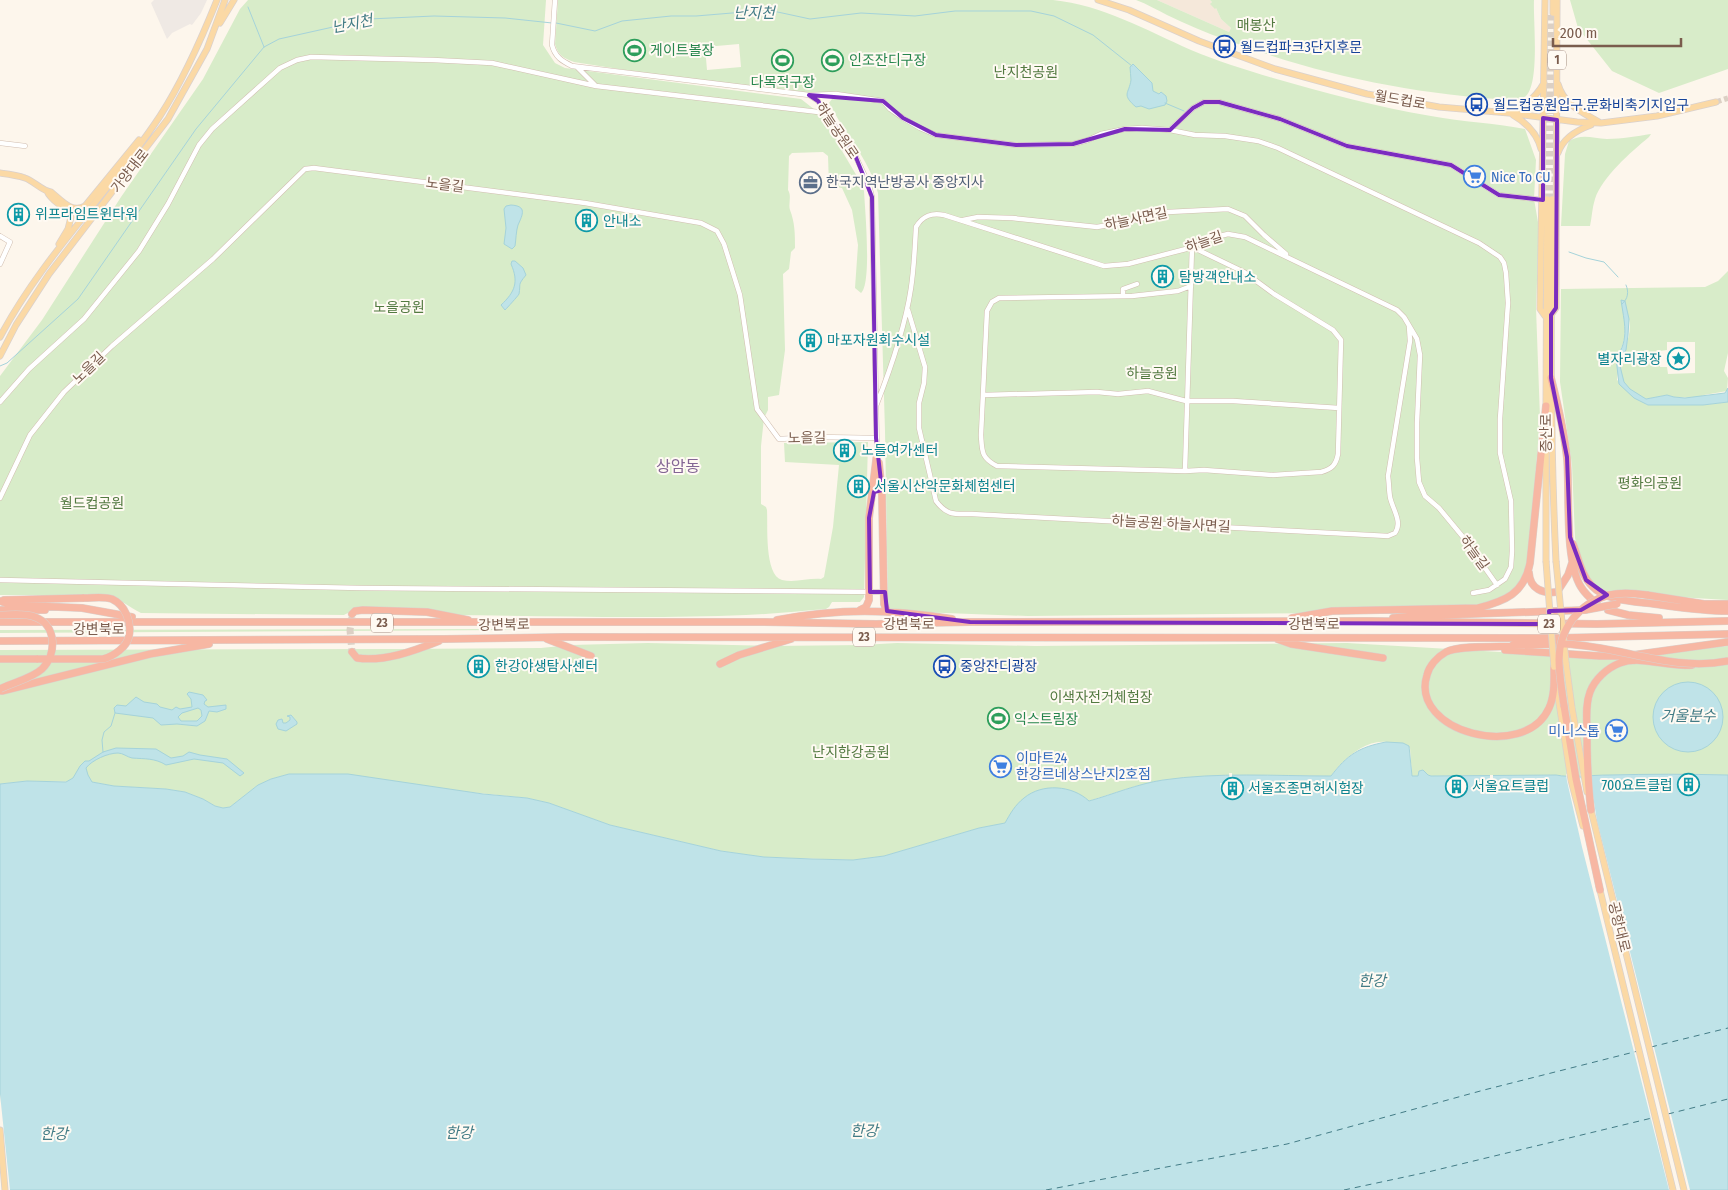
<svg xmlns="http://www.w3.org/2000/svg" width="1728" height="1190" font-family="'Fira Sans Condensed','Noto Sans KR',sans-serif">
  <rect width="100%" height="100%" fill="#fdf6ec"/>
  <path fill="#f5e8da" d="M1157,0h53l2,2 -1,1 5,5 5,11 10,9 -2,4z"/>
  <path fill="#efe9e4" d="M154,0h53l-6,13 -9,12 -2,-1 -18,9 -5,6 -16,-36z"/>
  <path fill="#d8ecc9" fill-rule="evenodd" d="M248,0h298l-3,45 12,18 10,5 236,31 23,18 20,34h-2l19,32 3,8c1,18 8,93 -3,102l-6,-5 3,-43 -6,-35 -10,-22 -13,-2 -1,-30 -5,-4 -31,1 -3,3 -1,34c4,6 0,14 2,20 5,13 5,24 5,38l-4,4 -2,17 -6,5 2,76 -6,45 -11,2v13l-4,8 -3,28v58l5,3 1,3c1,15 -3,65 15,70 13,3 26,-2 39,-1l3,-2 9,-50 6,-62 -54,-3 -1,-19 84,-1 -4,155 -4,5h-28l-3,5 -3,2c-26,2 -53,5 -80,6 -98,4 -197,1 -296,0 -21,-1 -91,-10 -106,0l-203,-2c-12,-6 -18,-12 -32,-18h-109v-219l42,-56 79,-123 82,-118 37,-70z
    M558,0h495c49,5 93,30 138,50 26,11 55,20 82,28 52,15 105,29 158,38 32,6 63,7 94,13l11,31 -2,39 5,29 -3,80 4,110 -11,137c-6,32 -16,38 -43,52l-155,6 -303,3 -136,-5 -4,-4 -3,-176 -7,-238c-9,-34 -33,-59 -49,-90l6,-8h-26l-120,-15 -115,-18c-11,-4 -16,-7 -19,-18zM739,44l2,23 -34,3 -2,-23z
    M1136,0h21l72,32 2,-4 -10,-9 -5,-11 -1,1 -5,-5 2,-2 -2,-2h324c-1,21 6,82 -8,96 -4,3 -9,4 -14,4 -99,-6 -193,-25 -285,-60 -21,-7 -41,-16 -60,-25 -10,-5 -20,-11 -31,-15z
    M1570,0h158v69l-69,24 -47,-22 -34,-43z
    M1651,134l-2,3c-18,15 -47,40 -54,62 -3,9 -3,18 -5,27h-29l4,-72 4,-13c14,-8 24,-2 38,-2 15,0 30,-3 44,-5z
    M1728,271v82l-4,18 4,7 -1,13 -23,4 -7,3 -23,-1 -7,-2 -21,4c-5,-3 -12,-5 -16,-10 -23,-20 5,-46 -1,-70 -2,-5 -5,-10 -7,-15 5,19 5,38 -6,54l2,14 -1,8 30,25h56l25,-3v198l-119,-7 -15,-7 -12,-20 -7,-28 -3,-73 -12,-83 1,-93 144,-2 13,-6zM1667,342h28v31l-27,1 -1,-7h-7v-16l7,-1z
    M512,629v1l-512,3v-3z
    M648,643l125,3 89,-1 35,-2 138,3 312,-3 274,16 65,-9 42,-4v129c-40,-1 -79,-1 -119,0 -16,0 -40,3 -53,0l-125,1 -3,-1 -5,-5 -4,1v5h-7l-2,-28c-7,-2 -15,-5 -23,-6 -22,-3 -45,18 -56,34l-102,-1 -67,5 -26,6 -57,18 -66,18 -34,6 -95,28 -31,4 -89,-3 -43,-6 -111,-26 -61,-22 -22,-5 -238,-24 -18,5 -13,6 -28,22 -7,1 -8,-2 -12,-7 -18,-7 -19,-3 -52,-3 -22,-4 -65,-1 -27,3v-134l399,-1 142,-1 30,-3z"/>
  <path fill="#bfe3e8" stroke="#a5d3da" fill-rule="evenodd" d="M1133,64l19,19 1,8 6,3 2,-2 5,4 1,5 -2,4 -16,4 -8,-3 -5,1c-15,-13 -7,-13 -5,-27 0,-4 -1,-9 -1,-13z
    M511,205c16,1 12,9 7,20 -2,6 -2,15 -3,21l-3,3 -8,-5 2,-16 -2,-19 2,-3z
    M512,261h3l8,7 3,7c-9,11 -5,8 -7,19 -1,2 -12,14 -14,16l-4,-5c14,-13 18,-23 10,-41z
    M1621,300l4,1 4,18 -1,16 -2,15 -5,8 -1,8 4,16 6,7 16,10 21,-4 7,2 11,1 40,-5 3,-5v14l-25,3h-55l-14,-7 -15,-14 -3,-26c14,-19 8,-36 5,-58z
    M1653 717a35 35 0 1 1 70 0a35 35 0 1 1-70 0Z
    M189,692l14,3 4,5 -2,1 -1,3 4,3 18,-2v4l-9,3 -8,-1 -4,10 -8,5 -20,-2 -16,1 -8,-7 -38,-5 -1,-5 3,-3 9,1 10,-9 8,5 13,2 3,3 12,3 4,-3 4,2 12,-2 -1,-8 -4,-5zM198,708l3,2 1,6 -5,5h-16l-3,-4 4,-4z
    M291,715l6,7v2l-11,7 -8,-2 -2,-5 2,-4 4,-1 1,4h3l4,-3v-3l-3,-1z
    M1386,742l17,1 6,3 3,30h6l1,-5 4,-1 5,5 3,1 125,-1c14,3 37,0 53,0 40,-1 79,-1 119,0v415h-1728v-406l27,-3 39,1 7,-4 7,-12 5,-5h4l14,-9 13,-4 40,1 15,9 12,-2 6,-4 11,3 27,4 17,14 -4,3 -17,-13 -29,-4 -28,6c-11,-7 -21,-6 -34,-7 -5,-1 -9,-5 -14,-5 -10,0 -26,7 -32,15l2,7 4,7 22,4 52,3 19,3 18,7 12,7 8,2 7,-1 28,-22 13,-6 18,-5h59l135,20 44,4 22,5 61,22 111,26 43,6 48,2 41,1 31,-4 95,-28 26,-5c5,-9 10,-18 19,-25 18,-15 48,-13 65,3 25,-7 48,-17 74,-21 55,-8 112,-4 168,-4 16,-21 28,-29 55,-34z"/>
  <path fill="#fdf6ec" d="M1229,773h3v10h12v9l-23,1 -1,-10h10z
    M1569,773l10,6 2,-1 -1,-5h7l3,4 7,44 93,369h-21l-87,-343 -15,-66 -1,-7z
    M1690,774v7l10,-1v10l-22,1v-10h10v-6z
    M1490,775h3v8h5v8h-17v-8h9z
    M0,1094l10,96h-10z"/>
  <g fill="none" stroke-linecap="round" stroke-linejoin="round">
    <path stroke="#a5d3da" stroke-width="1" d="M248,7l16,40
      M556,23l39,8 27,-10 49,-5h25l48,-4 29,-1 37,8 51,-6 54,3 40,-5h76l23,5 39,19 39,31
      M1165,103l19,8
      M1569,252l17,6 18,4 14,15
      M1622,304c6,-5 7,-12 4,-19
      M0,366l7,-3 71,-64 118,-170 68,-82 15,-8 90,-20 65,-3 71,2 47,5
      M103,752l-1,-12 2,-8 7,-6 4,-13"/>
    <path stroke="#437c86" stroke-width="1" stroke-dasharray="6 5" stroke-linecap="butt" d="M1651,1047l77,-19
      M1668,1114l60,-15
      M1046,1190l241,-46 197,-54 154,-39
      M1344,1190l84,-18 224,-54"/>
    <path stroke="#dcd0c4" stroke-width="5.5" stroke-dasharray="5.5 3" stroke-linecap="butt" d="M1716,102l12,-4
      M1547,199l2,-185
      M1552,199l1,-186"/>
    <path stroke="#dcd0c4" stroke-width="7" stroke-dasharray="7 3.5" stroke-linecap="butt" d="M352,617l-2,13 2,22"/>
    <defs>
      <path id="minor" d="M555,0l-3,45c3,12 10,16 20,21l237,29 9,6 37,54 14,30 3,12 5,256
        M577,67l18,18
        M809,95l27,-1 47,7 7,8 13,9 17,10 16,7 80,10 57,-1 15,-4 13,-6 24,-5 17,-1 28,2 25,5 30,1 33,5 20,7 201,95 21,14 4,6 2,10 2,30 -8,116v34l11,48 1,50 -1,16 -6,12 -16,11 -16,3
        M1170,130l23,-22 11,-6h15l61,17 67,27 104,19 48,30 44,5
        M0,143l25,3
        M963,220l15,-3 34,1 85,9 34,-6 37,-9 60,-3 17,7 19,19 22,19
        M0,236l10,6 -10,22
        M1123,296v-7l14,-5
        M908,310l17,57 -1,16 -5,20v25l17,73c11,15 19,13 36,13l416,22 7,-3c8,-11 -3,-25 -5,-36 -1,-6 -1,-14 -2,-21l22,-135 -1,-15
        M984,395l113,-3 21,2 30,-3 38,10h47l106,7
        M0,402l29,-33 55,-50 55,-68 29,-47 31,-59 13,-16 68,-61 17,-8 14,-3 122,3 59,3 104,23 231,27
        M876,406c15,-38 29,-78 35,-118 3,-20 4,-41 5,-61 7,-12 16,-14 28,-12l160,51 24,-2 58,-15 22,-10 20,-5 17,3 152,73 7,7 13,22 3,16 -3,68v35l2,24 6,14 14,12 24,29 34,48
        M1185,471l7,-224 52,25 30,22 59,36 8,10 -3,114c-2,11 -6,15 -17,18l-48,3 -69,-5 -19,1 -188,-5c-16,-8 -15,-15 -16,-31l6,-124 5,-9 7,-4 133,-2 46,-5 13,-5
        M0,498l30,-63 34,-43 48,-46 101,-87 92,-90 9,-1 271,35 116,20 16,8 7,13 16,51 17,114 22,30 39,-2 58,1
        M0,580l361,8 524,4"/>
      <path id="major" d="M1098,0l31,10 70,31 76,28 92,25 72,13 70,6 68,9 24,1 56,-7 59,-14
        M1545,0l-5,309 5,7
        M1553,13v-13
        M220,23l14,-23
        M1558,84c6,21 24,28 41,38
        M1511,112c15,-6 25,-15 33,-29
        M1513,115c14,8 24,18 28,34
        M1558,153c5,-15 19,-23 33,-28
        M0,173c8,1 17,2 25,5 9,3 17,13 26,14 10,8 21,22 34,14l54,-66
        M47,191c4,11 19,15 24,26l-3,12 -9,15
        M1552,199c-1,121 -2,241 4,362
        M1551,315l5,-7 1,-308
        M0,337c43,-81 110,-145 160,-221 24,-37 41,-76 57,-116
        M0,356l16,-31 33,-51 119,-155 39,-70 18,-49
        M1546,409l1,-210
        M1546,438v123
        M1566,663l6,45 15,84
        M1556,683l15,97 12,46
        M1590,806l94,384
        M1599,886l74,304
        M0,1130l5,60"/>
      <path id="highway" d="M1551,378c7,27 13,53 16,80 3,34 -3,102 14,129 4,7 10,12 16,17
        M879,463l3,32 2,109 3,7
        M1573,544c6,15 8,31 19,42 16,17 49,15 70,19 22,3 44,6 66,6
        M1529,573c1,16 14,21 28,19l11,-17 4,-12
        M1647,595l57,9h24
        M4,600l80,-2
        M0,601l12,4 70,3 50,9
        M0,610h45
        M860,610l6,-3 3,-7v-82l8,-65
        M1608,610l20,5 31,3
        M352,614l3,-3 8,-1 64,2 41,8
        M1292,618l40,-7 146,-3c27,-7 46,-14 52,-45l16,-157
        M1393,618l20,-2 172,-6
        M777,620c62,-12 114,-11 175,-1
        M0,622h764l112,2 94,-2 400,-1 227,3 131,-3
        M547,639l44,17
        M1277,639l14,5 92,14
        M0,641l444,-2 120,-2 994,1 170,-4
        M1513,645l52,-1
        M1517,646c-17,1 -58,-1 -71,6 -9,5 -17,14 -19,23 -18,57 98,87 122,33 6,-13 5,-28 5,-41
        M1505,650l95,6h26l102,-14
        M352,652l5,6c27,4 57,-7 82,-17
        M0,659h38
        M720,664l19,-9 52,-16
        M2,691l148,-37 59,-10
        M1564,706l12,73 24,111
        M1591,810c-3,-25 -4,-51 -4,-76 0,-14 -2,-29 3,-42 5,-13 17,-24 30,-29 22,-8 49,5 72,2"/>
    </defs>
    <use href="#minor" stroke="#d1beb0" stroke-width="5.5"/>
    <use href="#major" stroke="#dad1cd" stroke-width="7"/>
    <use href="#highway" stroke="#dad1cd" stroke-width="8"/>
    <use href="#minor" stroke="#fff" stroke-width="4.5"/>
    <use href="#major" stroke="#fbd9a5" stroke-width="5.5"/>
    <use href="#highway" stroke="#f7b7a3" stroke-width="7"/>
    <defs>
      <path id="major-bridge" d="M1546,561l8,106
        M1556,561l10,102"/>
      <path id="highway-bridge" d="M1585,610l32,-6
        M0,615c11,0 25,-2 35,2 22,8 22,38 7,52 -11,10 -29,13 -42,20
        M1565,644c56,2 107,28 163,17
        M38,659h65c11,-3 24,-12 26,-23 3,-14 -4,-31 -17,-37 -9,-3 -19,-1 -28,-1
        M1564,706c-2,-15 -5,-31 -5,-46 0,-31 20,-57 50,-65 12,-3 25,-2 38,0"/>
    </defs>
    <use href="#major-bridge" stroke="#dad1cd" stroke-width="7" stroke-linecap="butt"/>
    <use href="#highway-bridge" stroke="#dad1cd" stroke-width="8" stroke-linecap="butt"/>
    <use href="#major-bridge" stroke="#fbd9a5" stroke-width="5.5"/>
    <use href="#highway-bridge" stroke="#f7b7a3" stroke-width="7"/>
  </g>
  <path fill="none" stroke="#7b2cbf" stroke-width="4" stroke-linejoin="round" d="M809,95l74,6 20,17 33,17 80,10 57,-1 52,-15 45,1 23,-22 11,-6h15l61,17 67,27 104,19 48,30 44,5v-82l14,2 -1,188 -5,7v63l16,79 3,80 16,43 21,15 -26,15 -32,1 1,13 -580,-2 -83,-11 -2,-19h-15l-1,-74 5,-26 8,-2 -6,-52 -4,-241 -17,-42 -37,-54z"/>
  <defs>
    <symbol id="bus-ring" viewBox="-11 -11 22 22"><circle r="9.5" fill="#fffaf3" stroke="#1a4fb4" stroke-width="1.5"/><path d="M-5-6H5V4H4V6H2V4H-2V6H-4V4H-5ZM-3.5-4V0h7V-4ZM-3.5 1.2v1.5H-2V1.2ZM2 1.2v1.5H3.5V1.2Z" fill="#1a4fb4"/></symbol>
    <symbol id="stadium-ring" viewBox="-11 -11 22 22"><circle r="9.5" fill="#fffaf3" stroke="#2e9e5b" stroke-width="1.5"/><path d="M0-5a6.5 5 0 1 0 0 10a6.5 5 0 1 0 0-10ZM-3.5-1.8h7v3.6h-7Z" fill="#2e9e5b"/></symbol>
    <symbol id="supermarket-ring" viewBox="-11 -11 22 22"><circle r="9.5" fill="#fffaf3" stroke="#3f7fe0" stroke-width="1.5"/><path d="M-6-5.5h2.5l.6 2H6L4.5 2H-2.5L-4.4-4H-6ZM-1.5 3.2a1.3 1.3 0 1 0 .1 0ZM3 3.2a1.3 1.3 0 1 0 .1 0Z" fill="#3f7fe0"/></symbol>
    <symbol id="office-ring" viewBox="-11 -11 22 22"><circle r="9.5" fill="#fffaf3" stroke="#5c6f8a" stroke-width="1.5"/><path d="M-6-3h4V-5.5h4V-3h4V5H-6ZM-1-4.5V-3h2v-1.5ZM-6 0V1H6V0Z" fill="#5c6f8a"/></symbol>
    <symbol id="building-ring" viewBox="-11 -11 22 22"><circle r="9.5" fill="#fffaf3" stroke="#0f9aa8" stroke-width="1.5"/><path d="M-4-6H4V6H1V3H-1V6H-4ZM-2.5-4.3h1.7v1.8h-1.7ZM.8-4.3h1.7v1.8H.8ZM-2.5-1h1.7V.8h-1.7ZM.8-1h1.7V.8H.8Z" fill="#0f9aa8"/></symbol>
    <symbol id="sight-ring" viewBox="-11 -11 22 22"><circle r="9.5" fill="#fffaf3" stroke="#0f9aa8" stroke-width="1.5"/><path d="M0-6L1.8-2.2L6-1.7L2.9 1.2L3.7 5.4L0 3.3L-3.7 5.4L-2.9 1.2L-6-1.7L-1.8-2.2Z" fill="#0f9aa8"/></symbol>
  </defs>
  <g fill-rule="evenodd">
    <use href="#bus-ring" x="1212" y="34" width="25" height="25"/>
    <use href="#stadium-ring" x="622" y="38" width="25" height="25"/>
    <use href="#stadium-ring" x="770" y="48" width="25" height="25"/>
    <use href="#stadium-ring" x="820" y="48" width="25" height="25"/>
    <use href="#bus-ring" x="1464" y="92" width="25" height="25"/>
    <use href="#supermarket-ring" x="1462" y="164" width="25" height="25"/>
    <use href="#office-ring" x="798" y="170" width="25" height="25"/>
    <use href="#building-ring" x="6" y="202" width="25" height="25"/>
    <use href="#building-ring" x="574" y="208" width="25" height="25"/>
    <use href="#building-ring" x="1150" y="264" width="25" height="25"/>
    <use href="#building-ring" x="798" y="328" width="25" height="25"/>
    <use href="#sight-ring" x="1666" y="346" width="25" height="25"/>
    <use href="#building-ring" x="832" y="438" width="25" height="25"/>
    <use href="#building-ring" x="846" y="474" width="25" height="25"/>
    <use href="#building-ring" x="466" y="654" width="25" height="25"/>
    <use href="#bus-ring" x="932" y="654" width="25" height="25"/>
    <use href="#stadium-ring" x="986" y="706" width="25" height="25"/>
    <use href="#supermarket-ring" x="1604" y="718" width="25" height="25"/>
    <use href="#supermarket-ring" x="988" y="754" width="25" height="25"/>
    <use href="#building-ring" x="1676" y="772" width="25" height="25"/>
    <use href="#building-ring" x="1444" y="774" width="25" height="25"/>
    <use href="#building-ring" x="1220" y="776" width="25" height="25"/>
  </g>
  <g text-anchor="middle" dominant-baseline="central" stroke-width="4" stroke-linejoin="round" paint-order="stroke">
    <g fill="#fffaf3" stroke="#a28b7f" stroke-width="1">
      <rect x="1548" y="50.5" width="18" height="19" rx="4"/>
      <rect x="371" y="613.5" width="22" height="19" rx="4"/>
      <rect x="1538" y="614.5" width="22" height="19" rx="4"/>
      <rect x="853" y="627.5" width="22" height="19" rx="4"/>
    </g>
    <g font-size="12" font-weight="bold" fill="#7a5c4d">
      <text x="1557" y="60">1</text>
      <text x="382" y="623">23</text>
      <text x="1549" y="624">23</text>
      <text x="864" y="637">23</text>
    </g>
    <g font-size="14" fill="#537a41" stroke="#fffaf3">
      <text x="1256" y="25">매봉산</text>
      <text x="1026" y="72">난지천공원</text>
      <text x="399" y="307">노을공원</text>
      <text x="1152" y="373">하늘공원</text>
      <text x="1650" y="483">평화의공원</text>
      <text x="92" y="503">월드컵공원</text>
      <text x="1101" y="697">이색자전거체험장</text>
      <text x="851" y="752">난지한강공원</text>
    </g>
    <g font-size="14" fill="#164399" stroke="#fffaf3" text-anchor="start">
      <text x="1240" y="47">월드컵파크3단지후문</text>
      <text x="1493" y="105">월드컵공원입구.문화비축기지입구</text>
      <text x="960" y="666">중앙잔디광장</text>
    </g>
    <g font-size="14" fill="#27864d" stroke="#fffaf3" text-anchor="start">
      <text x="650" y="50">게이트볼장</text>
      <text x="849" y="60">인조잔디구장</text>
      <text x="783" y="82" text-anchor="middle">다목적구장</text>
      <text x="1014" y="719">익스트림장</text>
    </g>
    <g font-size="14" fill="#7a5c4d" stroke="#fffaf3">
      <text transform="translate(1400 100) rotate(10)">월드컵로</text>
      <text transform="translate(837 131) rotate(56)">하늘공원로</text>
      <text transform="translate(130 171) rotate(-52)">가양대로</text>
      <text transform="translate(445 185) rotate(7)">노을길</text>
      <text transform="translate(1136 219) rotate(-12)">하늘사면길</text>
      <text transform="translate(1204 242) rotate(-19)">하늘길</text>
      <text transform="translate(89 368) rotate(-44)">노을길</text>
      <text transform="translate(1546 433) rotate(-90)">증산로</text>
      <text transform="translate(807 438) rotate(-1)">노을길</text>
      <text transform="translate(1171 524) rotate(3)">하늘공원 하늘사면길</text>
      <text transform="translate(1474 553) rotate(54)">하늘길</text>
      <text x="909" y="624">강변북로</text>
      <text x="1314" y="624">강변북로</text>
      <text transform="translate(504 625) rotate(-1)">강변북로</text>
      <text x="99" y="629">강변북로</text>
      <text transform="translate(1619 927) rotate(76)">공항대로</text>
    </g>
    <g font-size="14" fill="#366cbe" stroke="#fffaf3" text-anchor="start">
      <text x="1491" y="177">Nice To CU</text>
      <text x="1600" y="731" text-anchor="end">미니스톱</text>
      <text x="1016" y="758">이마트24<tspan x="1016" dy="16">한강르네상스난지2호점</tspan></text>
    </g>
    <g font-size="14" fill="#4e5e75" stroke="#fffaf3" text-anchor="start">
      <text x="826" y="182">한국지역난방공사 중앙지사</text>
    </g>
    <g font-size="14" fill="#0d838f" stroke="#fffaf3" text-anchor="start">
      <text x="35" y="214">위프라임트윈타워</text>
      <text x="603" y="221">안내소</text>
      <text x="1179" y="277">탐방객안내소</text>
      <text x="827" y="340">마포자원회수시설</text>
      <text x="1662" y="359" text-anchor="end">별자리광장</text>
      <text x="861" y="450">노들여가센터</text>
      <text x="874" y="486">서울시산악문화체험센터</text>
      <text x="495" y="666">한강야생탐사센터</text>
      <text x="1673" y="785" text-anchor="end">700요트클럽</text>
      <text x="1472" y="786">서울요트클럽</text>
      <text x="1248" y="788">서울조종면허시험장</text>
    </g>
    <g font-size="15" font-style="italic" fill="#437c86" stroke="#fffaf3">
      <text x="754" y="13">난지천</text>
      <text transform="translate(352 24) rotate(-11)">난지천</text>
      <text x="1688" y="716">거울분수</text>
      <text x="1372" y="981">한강</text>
      <text x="864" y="1131">한강</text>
      <text x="459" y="1133">한강</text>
      <text x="54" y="1134">한강</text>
    </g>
    <g font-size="16" fill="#846695" stroke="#fffaf3">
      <text x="678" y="466">상암동</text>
    </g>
  </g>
  <path d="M1553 38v8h128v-8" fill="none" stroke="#7a5c4d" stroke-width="2.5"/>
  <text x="1560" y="38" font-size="15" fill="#7a5c4d" stroke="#fffaf3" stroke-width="4" paint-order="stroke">200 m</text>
</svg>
